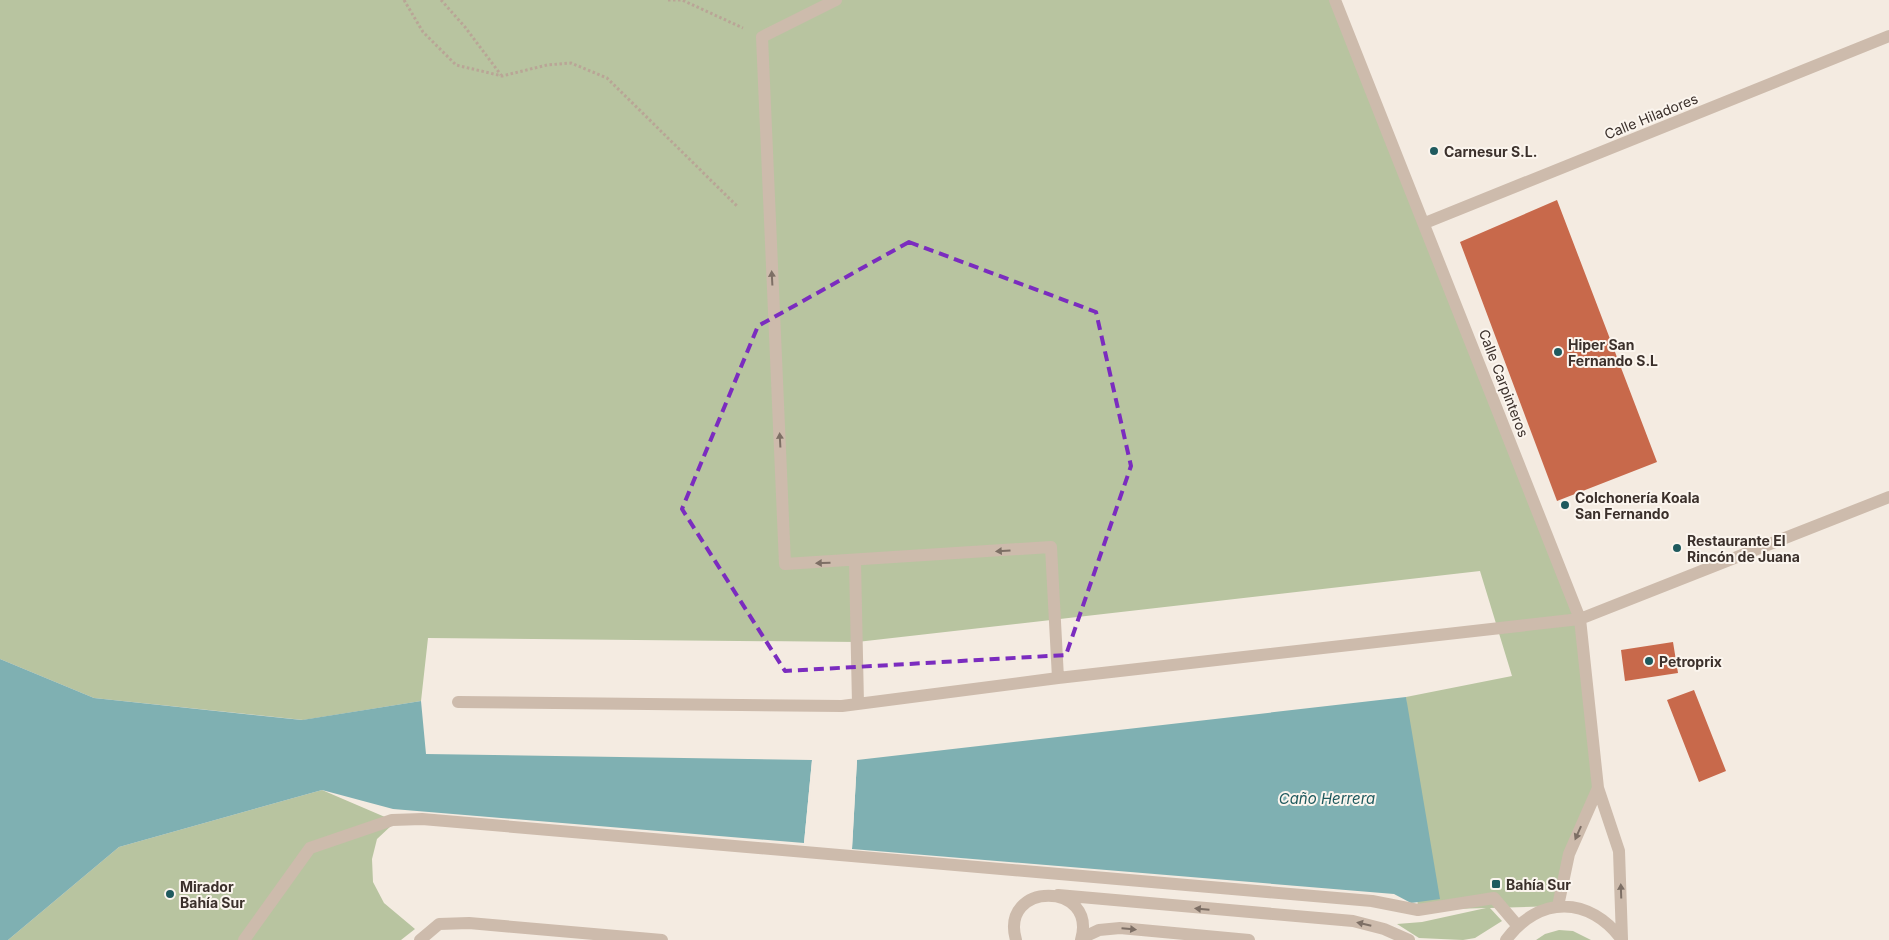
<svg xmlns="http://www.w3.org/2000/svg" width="1889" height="940" font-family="Inter,sans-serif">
  <rect width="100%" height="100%" fill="#f4ebe1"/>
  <path fill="#b8c4a0" d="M0,0h1340l240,619 18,169 -29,66 -11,52 -68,2 12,13 -27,17 -12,2 -44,-2 -22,-14 25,-2 64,-14 -68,2 -12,-213 106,-21 -32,-105 -623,71 -429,-4 -7,63 -118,19 -209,-22 -94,-39z
    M322,790l70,30v5l-15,14 -5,20 1,23 11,21 31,26 -14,11h-393l111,-93z
    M1559,930l14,1 18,9h-55l9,-6z"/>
  <path fill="#7fb0b2" d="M0,659l94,39 208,22 119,-19 5,53 386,6 -8,83 -411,-34 -71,-19 -203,57 -111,93h-8z
    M1406,697l34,202 -29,4 -17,-9 -542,-45 5,-89z"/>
  <path fill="#f4ebe1" d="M812,760h2l-8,84 -2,-1z
    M855,760h2l-5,89h-3z"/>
  <path fill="#c8694b" d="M1557,200l100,262 -100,39 -97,-259z
    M1673,642l5,31 -53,8 -4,-31z
    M1694,690l32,81 -27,11 -32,-82z"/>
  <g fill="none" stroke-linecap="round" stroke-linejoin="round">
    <path stroke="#b9a596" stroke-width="3" stroke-dasharray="2.5 2.5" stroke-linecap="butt" d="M404,0l19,32 33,33 46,11 45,-11 24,-2 36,15 130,128
      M441,0l24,27 36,48
      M668,0h14l61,28"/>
    <path stroke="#cdbbac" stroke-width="12" d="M836,0l-74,37 23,527 266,-17 7,131
      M1335,0l245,619 18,169 21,63 3,88
      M1425,223l464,-187
      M855,562l3,142
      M458,702l384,4 216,-28 522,-59 309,-122
      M1058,895l295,26 31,8 25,11
      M1558,906l11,-52 29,-66
      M1082,938l17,-8 21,-2 129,12
      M244,940l66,-92 82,-28 30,-1 950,82 46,9 76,-12 23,27
      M420,940l19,-16 30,-1 193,17
      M1016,940c-17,-59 82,-59 65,0
      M1506,940c33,-45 84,-44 116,0"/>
  </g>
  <defs><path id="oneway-solid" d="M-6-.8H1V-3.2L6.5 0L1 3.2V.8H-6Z" transform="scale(1.25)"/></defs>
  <g fill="#7d6f65">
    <use href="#oneway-solid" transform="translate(772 278) rotate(-93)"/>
    <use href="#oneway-solid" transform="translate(780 440) rotate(-93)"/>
    <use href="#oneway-solid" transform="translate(1003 551) rotate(176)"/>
    <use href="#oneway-solid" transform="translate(823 563) rotate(178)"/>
    <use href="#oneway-solid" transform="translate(1578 833) rotate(114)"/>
    <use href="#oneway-solid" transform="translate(1621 891) rotate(-92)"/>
    <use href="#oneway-solid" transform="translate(1202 909) rotate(-175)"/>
    <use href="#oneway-solid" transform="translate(1364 924) rotate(-167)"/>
    <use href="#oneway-solid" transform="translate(1129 929) rotate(5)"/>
  </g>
  <path fill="none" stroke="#7b2cbf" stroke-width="4" stroke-dasharray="10 6" stroke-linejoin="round" d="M909,242l187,70 35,154 -65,189 -281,16 -103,-162 76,-183z"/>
  <g fill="#1f5a5e" stroke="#fbf5ee" stroke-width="2">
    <circle cx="1434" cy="151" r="5"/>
    <circle cx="1558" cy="352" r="5"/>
    <circle cx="1565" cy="505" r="5"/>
    <circle cx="1677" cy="548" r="5"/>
    <circle cx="1649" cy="661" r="5"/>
    <rect x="1491" y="879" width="10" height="10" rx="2.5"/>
    <circle cx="170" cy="894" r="5"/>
  </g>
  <g text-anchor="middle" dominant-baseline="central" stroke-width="4" stroke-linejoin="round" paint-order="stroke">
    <g font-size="14" fill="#3b302b" stroke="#fbf5ee">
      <text transform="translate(1651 116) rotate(-22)">Calle Hiladores</text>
      <text transform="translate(1504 383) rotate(69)">Calle Carpinteros</text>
    </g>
    <g font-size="14" font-weight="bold" fill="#3b302b" stroke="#fbf5ee" text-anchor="start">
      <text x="1444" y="151">Carnesur S.L.</text>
      <text x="1568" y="344">Hiper San<tspan x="1568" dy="16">Fernando S.L</tspan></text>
      <text x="1575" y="497">Colchonería Koala<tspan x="1575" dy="16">San Fernando</tspan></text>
      <text x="1687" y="540">Restaurante El<tspan x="1687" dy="16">Rincón de Juana</tspan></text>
      <text x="1659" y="661">Petroprix</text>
      <text x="1506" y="884">Bahía Sur</text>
      <text x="180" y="886">Mirador<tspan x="180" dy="16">Bahía Sur</tspan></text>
    </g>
    <g font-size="15" font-style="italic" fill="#1f5a5e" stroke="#fbf5ee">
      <text x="1327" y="798">Caño Herrera</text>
    </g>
  </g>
</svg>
